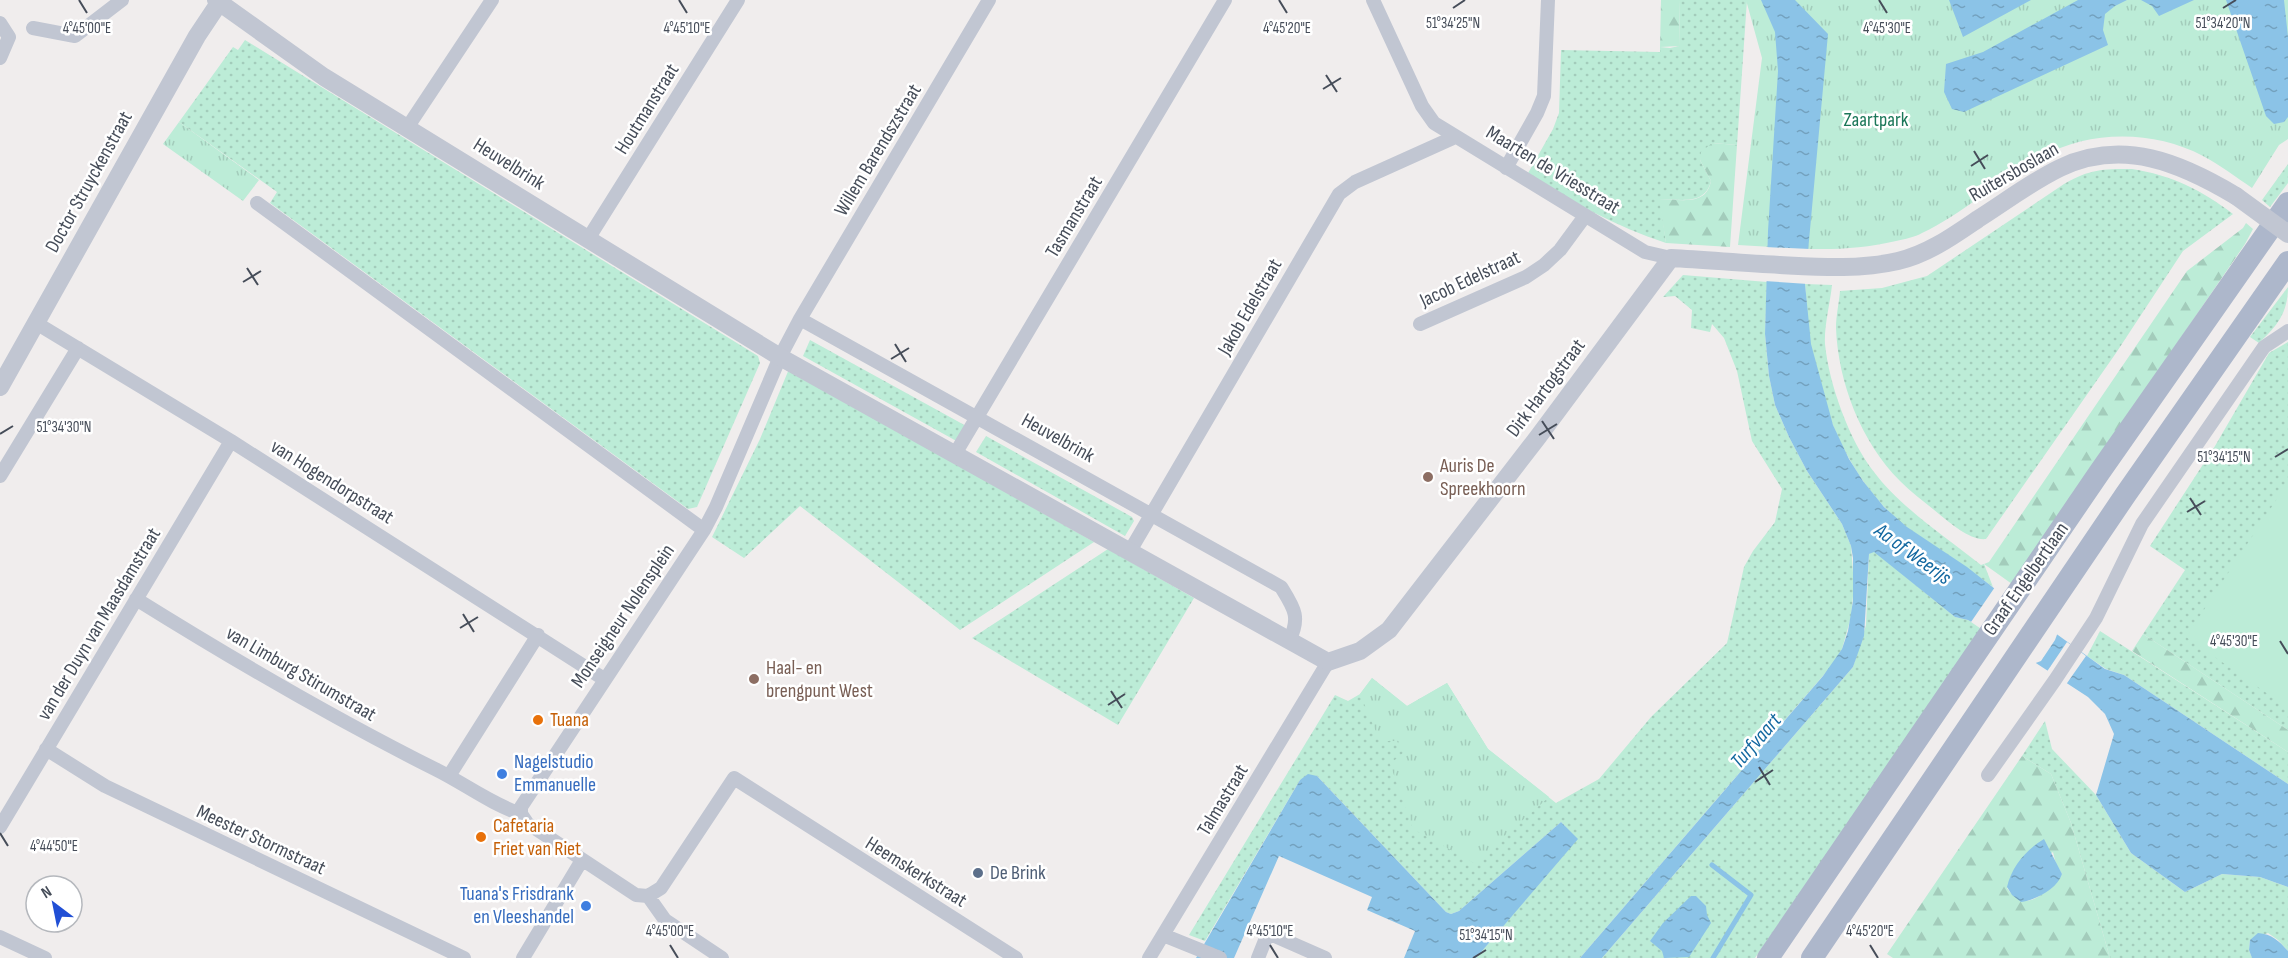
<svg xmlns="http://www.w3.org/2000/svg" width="2288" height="958" font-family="'Sofia Sans Condensed',sans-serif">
  <defs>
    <pattern id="grass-dots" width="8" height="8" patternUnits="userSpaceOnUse" patternTransform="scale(1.5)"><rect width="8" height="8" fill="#bcecd7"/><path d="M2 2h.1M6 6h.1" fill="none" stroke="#a3ccbb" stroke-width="1.8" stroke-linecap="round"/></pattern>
    <pattern id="forest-firs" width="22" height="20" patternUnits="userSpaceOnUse" patternTransform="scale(1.5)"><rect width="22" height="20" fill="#bcecd7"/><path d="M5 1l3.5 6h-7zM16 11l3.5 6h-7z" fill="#a3ccbb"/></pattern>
    <pattern id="park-tufts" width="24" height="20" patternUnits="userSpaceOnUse" patternTransform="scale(1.5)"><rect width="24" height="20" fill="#bcecd7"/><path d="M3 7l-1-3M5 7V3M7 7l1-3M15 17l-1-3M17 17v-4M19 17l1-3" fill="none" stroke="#a3ccbb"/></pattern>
    <pattern id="water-ripples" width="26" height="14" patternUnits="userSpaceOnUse" patternTransform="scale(1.5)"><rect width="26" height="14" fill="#8bc3e7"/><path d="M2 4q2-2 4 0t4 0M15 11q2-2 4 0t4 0" fill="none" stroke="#73a1be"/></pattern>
  </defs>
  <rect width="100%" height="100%" fill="#f0eded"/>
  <path fill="url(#grass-dots)" d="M1680,0h67l-10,145 -25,-2 -12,17 11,21c-6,25 -31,18 -51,18l6,44c-50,-16 -95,-42 -139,-68l26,-46 6,-16 2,-63 99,2v-5l10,1 9,-2z
    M245,40l513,316 2,7 -63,144 -9,2 -418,-306 7,-11 -98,-70 54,-75 5,3z
    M2288,164v19l-18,24 -8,-7z
    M2132,169c39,6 70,21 101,45l-50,37 -67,102 -130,186c-15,2 -36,-16 -47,-25 -13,-11 -27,-21 -39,-33 -39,-39 -62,-99 -64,-153 0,-12 3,-25 4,-37l42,-3 45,-12 137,-92c27,-15 37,-15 68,-15z
    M1683,275l84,7 -2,53 4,41 6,29 14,32 18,34 35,53 9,22 3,40 -3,31 -9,32 -8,14 -254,295h-104l101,-119 -16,-17 -102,89 -8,3 -5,-2 -129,-136 -17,4 -95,161 -16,-6 146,-240 13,6 12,-7 12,-16 35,28 40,-23 41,66 68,54 43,-24 52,-62 76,-74 17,-76 9,-16 22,-29 7,-33 -30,-48 -15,-70 -13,-33 -12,-14 -2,8 -19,-4 1,-18 -17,-14 -12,1z
    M1805,284l27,1c-2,19 -8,41 -7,59 4,40 24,96 49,128 25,34 73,66 107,93l3,-1 9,23c-28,-21 -59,-38 -87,-60 -55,-44 -85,-116 -96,-184 -3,-19 -3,-39 -5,-59z
    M2288,287c0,26 -11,39 -29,56l-9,-6z
    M810,340l158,87 -8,16 -157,-87z
    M2288,342v388l-145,-96 42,-64 -35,-24 65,-100 54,-93z
    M789,369l305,173 -134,88 -160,-124 -56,52 -32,-21 48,-98z
    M986,436l146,81 2,4 -9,15 -149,-84z
    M1108,549l86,49 -76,127 -146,-87z
    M1874,551l81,66 13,3 14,8 -227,330h-153l251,-291 13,-42 3,-71z
    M2100,631l188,121v32l-164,-109 -18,-6 -19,-13z
    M2045,721l7,28 44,46 35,58 54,39 37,-18 38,3 28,10v64l-10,-11 -10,-7 -18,7 -1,10 3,8h-142l-39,-135 -20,-49 -29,-18z"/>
  <path fill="url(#forest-firs)" fill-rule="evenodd" d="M1661,0h19l-1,46 -19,1z
    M1712,143l25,2 -7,102 -64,-4 -7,-44c21,0 47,8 52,-18l-11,-21 1,-8z
    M2246,223l7,6 -8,15 -233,340 -28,-20 5,-2 198,-291 56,-43z
    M2143,634l145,96v22l-156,-101z
    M2022,756l29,18 20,49 39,135h-217l-6,-4zM2053,852l3,12 6,10c-16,18 -36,42 -55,14z"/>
  <path fill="url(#park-tufts)" d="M1746,0h542v139l-9,6 -27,43c-16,-11 -32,-23 -49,-32 -50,-26 -113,-26 -162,1 -41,22 -77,56 -119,76 -7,4 -17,6 -26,8 -54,13 -103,7 -158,4l24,-187z
    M179,122l80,58 -16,21 -80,-57z
    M1372,678l35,28 40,-23 41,66 61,48 -75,66 -61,-34 -23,-65 13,-11 -6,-12h-17l-20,-47z"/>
  <path fill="#bcecd7" d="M2288,482v226l-102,-71z"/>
  <path fill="url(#water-ripples)" d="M1761,0h34l33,34 -23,250 6,60 22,81 16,34 14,22 21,26 23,20 60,40 37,29 101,73 19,6 164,109v103l-28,-10 -38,-3 -37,18 -54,-39 -35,-58 18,-61 -9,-20 -17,-17 -106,-69 -14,-8 -13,-3 -81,-65 -5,2 -5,82 -11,31 -251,291h-22l243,-282 19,-27 6,-18 5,-30v-43l-2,-12 -9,-22 -35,-53 -18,-34 -14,-32 -6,-29 -4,-42 3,-103 10,-160 -3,-39z
    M1949,0h82l-68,37z
    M2078,0h49l-12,6 -10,8 -2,16 5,15 -144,67 -12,-3 -8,-17 2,-28 37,-12z
    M2141,0h53l-35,16 -7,-10z
    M2226,0h58l4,37v80l-4,5 -10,2 -8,-8z
    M1308,774l9,2 129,136 5,2 8,-3 102,-89 17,17 -102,119h-72l11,-27 -48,-21 5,-13 -93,-41 -45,102h-38l104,-178z
    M2044,839l18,35c-5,15 -26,26 -41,28l-9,-7 -5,-8c5,-21 19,-37 37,-48z
    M1691,896h5l10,10 1,9 4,8 -22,34 -25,1 -2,-7 -12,-10 13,-18z
    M2258,933c14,1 21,8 30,18v7h-36l-3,-8 1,-10z"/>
  <path fill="#f0eded" d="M1765,247l45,2 -2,35 -44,-3z
    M1995,587l63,45 -3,8 -14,21 -8,3 -62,-42z
    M2067,642l19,14 -21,30 -19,-13z"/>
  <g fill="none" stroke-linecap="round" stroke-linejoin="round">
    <path stroke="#8bc3e7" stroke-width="5" d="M1712,865l39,30 -38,63"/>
    <path stroke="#c1c6d2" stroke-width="14" d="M1373,0l49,106 12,17 211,129 26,6
      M0,23l9,14 -9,21
      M33,28l42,8 47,-36
      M407,128l85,-128
      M1506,168l31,-55 7,-17 4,-96
      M257,203l447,327
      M588,239l150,-239
      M800,319l481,268c13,21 20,30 8,54
      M36,323l195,118 373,238
      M1420,324l106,-47 18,-12 16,-15 25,-34
      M955,454l270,-454
      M0,476l78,-128
      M1130,551l209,-357 16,-12 100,-45
      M136,599c98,61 197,119 301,171 28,14 54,34 84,44
      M46,749l59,37 359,172
      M1988,775l67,-95 41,-62 46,-94 122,-177 24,-16
      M449,776l89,-141
      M0,827l231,-386
      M648,896l13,-8 73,-110 282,180
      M1163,935l57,23
      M0,937l45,21
      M523,958l59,-98
      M722,958l-57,-38 -17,-24 -12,-1 -109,-72 -6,-9v-7l183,-277 12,-23 64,-150 20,-38 189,-319
      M1149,958l179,-296
      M1258,958l10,-25 57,25"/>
    <path stroke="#c1c6d2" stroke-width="18" d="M216,0l108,77 456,280 548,305 32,-11 29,-21 149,-193 133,-179c36,2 72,5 109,7 39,2 79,5 118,-4 30,-7 55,-25 80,-42 27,-17 53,-37 82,-51 63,-30 121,-5 176,28
      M0,387l197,-351 24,-36"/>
    <path stroke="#adb7cb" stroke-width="22" d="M1768,958l331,-485 189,-270
      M1812,958l314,-464 162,-232"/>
    <path stroke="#c1c6d2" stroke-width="18" d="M2236,196l52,38"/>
  </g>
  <path fill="none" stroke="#464d59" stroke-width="2" d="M79,0l8,13M679,0l8,13M1279,0l8,13M1879,0l8,13M1453,8l12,-8M2223,8l13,-8M1326,75l11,17M1323,89l18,-11M1974,151l11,18M1971,166l17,-11M247,268l11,17M243,282l18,-11M895,344l11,18M891,359l18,-11M1542,421l12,18M0,434l13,-8M1539,435l18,-11M2275,457l13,-8M2190,498l11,17M2187,512l18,-11M463,614l11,18M460,628l18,-11M2280,641l8,13M1111,691l11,17M1108,705l17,-11M1759,767l11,18M1755,782l18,-12M0,833l8,13M670,945l8,13M1270,945l8,13M1870,945l8,13M1473,958l13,-8"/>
  <g fill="#8d6e63" stroke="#fff" stroke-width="2">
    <circle cx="1428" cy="477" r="6"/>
    <circle cx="754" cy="679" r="6"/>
  </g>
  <g fill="#e8710a" stroke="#fff" stroke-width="2">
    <circle cx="538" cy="720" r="6"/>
    <circle cx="481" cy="837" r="6"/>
  </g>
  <g fill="#3f7fe0" stroke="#fff" stroke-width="2">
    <circle cx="502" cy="774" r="6"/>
    <circle cx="586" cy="906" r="6"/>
  </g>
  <circle fill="#5c6f8a" stroke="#fff" stroke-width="2" cx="978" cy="873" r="6"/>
  <g text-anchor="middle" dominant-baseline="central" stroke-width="5" stroke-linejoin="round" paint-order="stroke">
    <g font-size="20" fill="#464d59" stroke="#fff">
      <text transform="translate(647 109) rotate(-58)">Houtmanstraat</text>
      <text transform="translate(878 150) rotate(-59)">Willem Barendszstraat</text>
      <text transform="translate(509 164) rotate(32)">Heuvelbrink</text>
      <text transform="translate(1553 170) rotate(31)">Maarten de Vriesstraat</text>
      <text transform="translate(2014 172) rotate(-30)">Ruitersboslaan</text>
      <text transform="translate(89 182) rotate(-61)">Doctor Struyckenstraat</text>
      <text transform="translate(1074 217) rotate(-59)">Tasmanstraat</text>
      <text transform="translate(1470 279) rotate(-25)">Jacob Edelstraat</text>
      <text transform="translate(1250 307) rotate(-60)">Jakob Edelstraat</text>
      <text transform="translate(1546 388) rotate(-53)">Dirk Hartogstraat</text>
      <text transform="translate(1058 438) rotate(29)">Heuvelbrink</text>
      <text transform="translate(332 482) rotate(32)">van Hogendorpstraat</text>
      <text transform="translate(2026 579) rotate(-55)">Graaf Engelbertlaan</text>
      <text transform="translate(623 616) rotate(-56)">Monseigneur Nolensplein</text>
      <text transform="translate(99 624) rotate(-59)">van der Duyn van Maasdamstraat</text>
      <text transform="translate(301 674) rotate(30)">van Limburg Stirumstraat</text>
      <text transform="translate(1223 800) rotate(-59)">Talmastraat</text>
      <text transform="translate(261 840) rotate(25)">Meester Stormstraat</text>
      <text transform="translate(916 872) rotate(32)">Heemskerkstraat</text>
    </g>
    <g font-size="20" fill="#1b7759" stroke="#fff">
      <text x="1876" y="120">Zaartpark</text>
    </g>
    <g font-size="20" fill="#785e54" stroke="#fff" text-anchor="start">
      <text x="1440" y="466">Auris De<tspan x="1440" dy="23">Spreekhoorn</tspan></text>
      <text x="766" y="668">Haal- en<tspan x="766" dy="23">brengpunt West</tspan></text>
    </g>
    <g font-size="20" fill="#c56008" stroke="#fff" text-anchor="start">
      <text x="550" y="720">Tuana</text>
      <text x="493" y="826">Cafetaria<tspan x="493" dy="23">Friet van Riet</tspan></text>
    </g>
    <g font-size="20" fill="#366cbe" stroke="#fff" text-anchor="start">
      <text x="514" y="762">Nagelstudio<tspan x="514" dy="23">Emmanuelle</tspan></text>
      <text x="574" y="894" text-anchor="end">Tuana's Frisdrank<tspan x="574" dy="23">en Vleeshandel</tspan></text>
    </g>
    <g font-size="20" fill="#4e5e75" stroke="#fff" text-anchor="start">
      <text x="990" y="873">De Brink</text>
    </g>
    <g font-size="21" font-style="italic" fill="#1368a0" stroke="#fff">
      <text transform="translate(1913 554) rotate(36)">Aa of Weerijs</text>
      <text transform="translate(1756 741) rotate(-49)">Turfvaart</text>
    </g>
  </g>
  <g font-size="15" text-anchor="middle" fill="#464d59" stroke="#fff" stroke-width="5" stroke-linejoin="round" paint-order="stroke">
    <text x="2223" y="28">51°34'20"N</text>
    <text x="1453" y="28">51°34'25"N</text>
    <text x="1287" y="33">4°45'20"E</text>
    <text x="1887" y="33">4°45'30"E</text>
    <text x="87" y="33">4°45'00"E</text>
    <text x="687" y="33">4°45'10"E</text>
    <text x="64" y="432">51°34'30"N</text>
    <text x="2224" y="462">51°34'15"N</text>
    <text x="2234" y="646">4°45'30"E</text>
    <text x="54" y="851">4°44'50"E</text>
    <text x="670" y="936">4°45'00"E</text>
    <text x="1270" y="936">4°45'10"E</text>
    <text x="1870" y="936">4°45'20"E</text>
    <text x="1486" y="940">51°34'15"N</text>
  </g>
  <g transform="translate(54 904) rotate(328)"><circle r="28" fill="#ffffff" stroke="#b5b8bd" stroke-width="1.5"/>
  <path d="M0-4.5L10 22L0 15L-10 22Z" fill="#214fd5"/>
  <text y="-9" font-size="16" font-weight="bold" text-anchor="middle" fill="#464d59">N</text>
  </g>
</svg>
